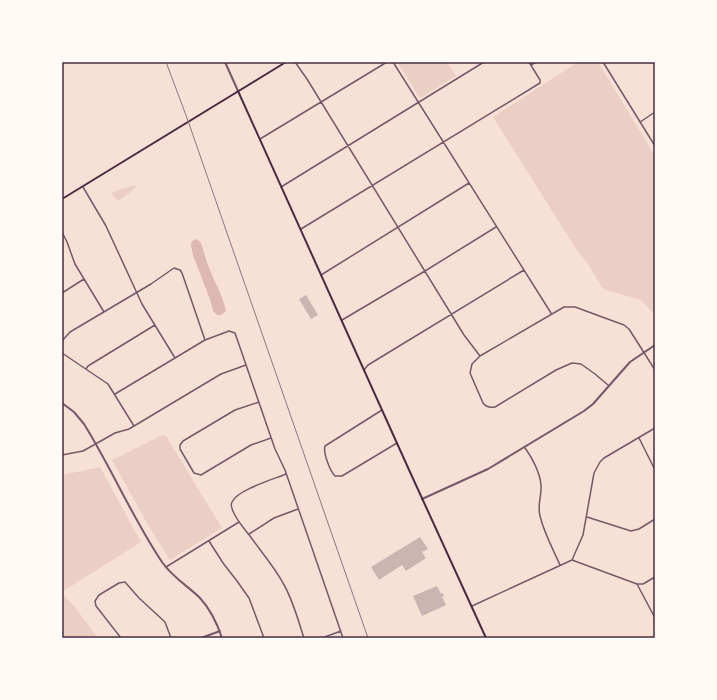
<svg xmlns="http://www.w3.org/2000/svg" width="717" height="700" font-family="'Alegreya Sans',sans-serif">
  <rect width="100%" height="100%" fill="#f7e1d7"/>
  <path fill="#ebcfc5" d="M397,62h50l9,14 -36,22z
    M578,62h20l57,94v155l-3,1 -11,-12 -38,-11 -15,-25 -12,-15 -83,-132z
    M138,185l-7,7 -13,9 -7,-8 20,-7z
    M162,435l4,1 56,92 -52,32 -22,-35 -36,-65z
    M100,467l41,75 -79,50v-117z
    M62,593l12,13 24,32h-36z"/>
  <path fill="#dcb8b0" d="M197,239l4,4c3,10 6,20 10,30 6,13 12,24 15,38l-5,4h-4l-4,-4 -2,-9 -18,-47 -2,-10 1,-4z"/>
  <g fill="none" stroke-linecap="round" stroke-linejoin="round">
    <path stroke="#dcb8b0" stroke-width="1" d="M62,637l1,1"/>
  </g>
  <path fill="#ccb4b1" d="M306,295l12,20 -7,4 -12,-20z
    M420,537l8,12 -6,3 4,6 -20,13 -4,-6 -23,15 -8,-13z
    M437,586l4,8 2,-1 1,3 -2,1 4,8 -24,11 -9,-20z"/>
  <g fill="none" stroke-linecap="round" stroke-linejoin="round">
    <path stroke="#755966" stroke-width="1.5" d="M295,62l12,17 157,256 16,21
      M393,62l158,251
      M603,62l52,84
      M531,65l5,-3
      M640,122l15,-10
      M260,139l127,-77
      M83,187l23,39 36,78 33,54
      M281,187l203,-125
      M301,229l239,-146v-3l-11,-18
      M62,232l5,10 8,22 29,48
      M321,275l148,-92
      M62,293l22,-14
      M342,320l83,-49 71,-44
      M62,341l8,-9 81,-48 23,-16 6,2 2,3 23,67
      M62,353l46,31 26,42
      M86,369l2,-3 67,-41
      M364,370l4,-5 156,-95
      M608,385l-13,-11 -14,-10 -9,-1 -16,7 -61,37c-5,1 -9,0 -12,-4l-13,-30 2,-9 8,-8 84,-49h11l49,18 5,4 26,41
      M115,394l90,-54 24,-9 6,2 40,116 10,21 58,168
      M259,402l-24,8 -52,31 -3,4v4l14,24 7,2 50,-30 20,-7
      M382,410l-57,36c-2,7 5,25 10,30h7l55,-33
      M639,438l16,32
      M525,448c7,9 15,25 16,37 1,10 -4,20 -1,31 4,17 13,33 20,49
      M62,455l21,-4 32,-18 14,-4 92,-55 25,-9
      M286,474c-12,5 -49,16 -54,28 -4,7 13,28 18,34 11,16 24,30 33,47 10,17 15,37 21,55
      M587,517l44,14 8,-2 16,-10
      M249,534l25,-16 24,-9
      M209,541l14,22 14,18 12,17 15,40
      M572,560l65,24h6l12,-7
      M166,567l73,-45
      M637,584l18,34
      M472,606l100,-46 11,-25 11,-62 6,-11 4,-4 51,-30
      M121,638l-25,-32 -1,-5 4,-6 20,-12 6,-1 14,16 26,24 6,16
      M322,638l19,-7"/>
    <path stroke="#755966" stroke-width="2" d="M225,62l13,29
      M62,403l12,9 10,12c28,45 49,95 78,138 10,15 26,24 38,36 11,12 17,25 22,40
      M422,499l66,-30 96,-58 9,-7 37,-42 25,-17
      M201,638l19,-7"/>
    <path stroke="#4a2c40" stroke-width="2" d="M238,91l172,381 76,166
      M62,199l224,-137"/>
    <path stroke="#8f747c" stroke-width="1" d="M166,62l21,56 181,520"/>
  </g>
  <rect width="717" height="700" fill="none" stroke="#fffaf5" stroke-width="126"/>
  <rect x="63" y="63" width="591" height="574" fill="none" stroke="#4a2c40" stroke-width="1.5"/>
</svg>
